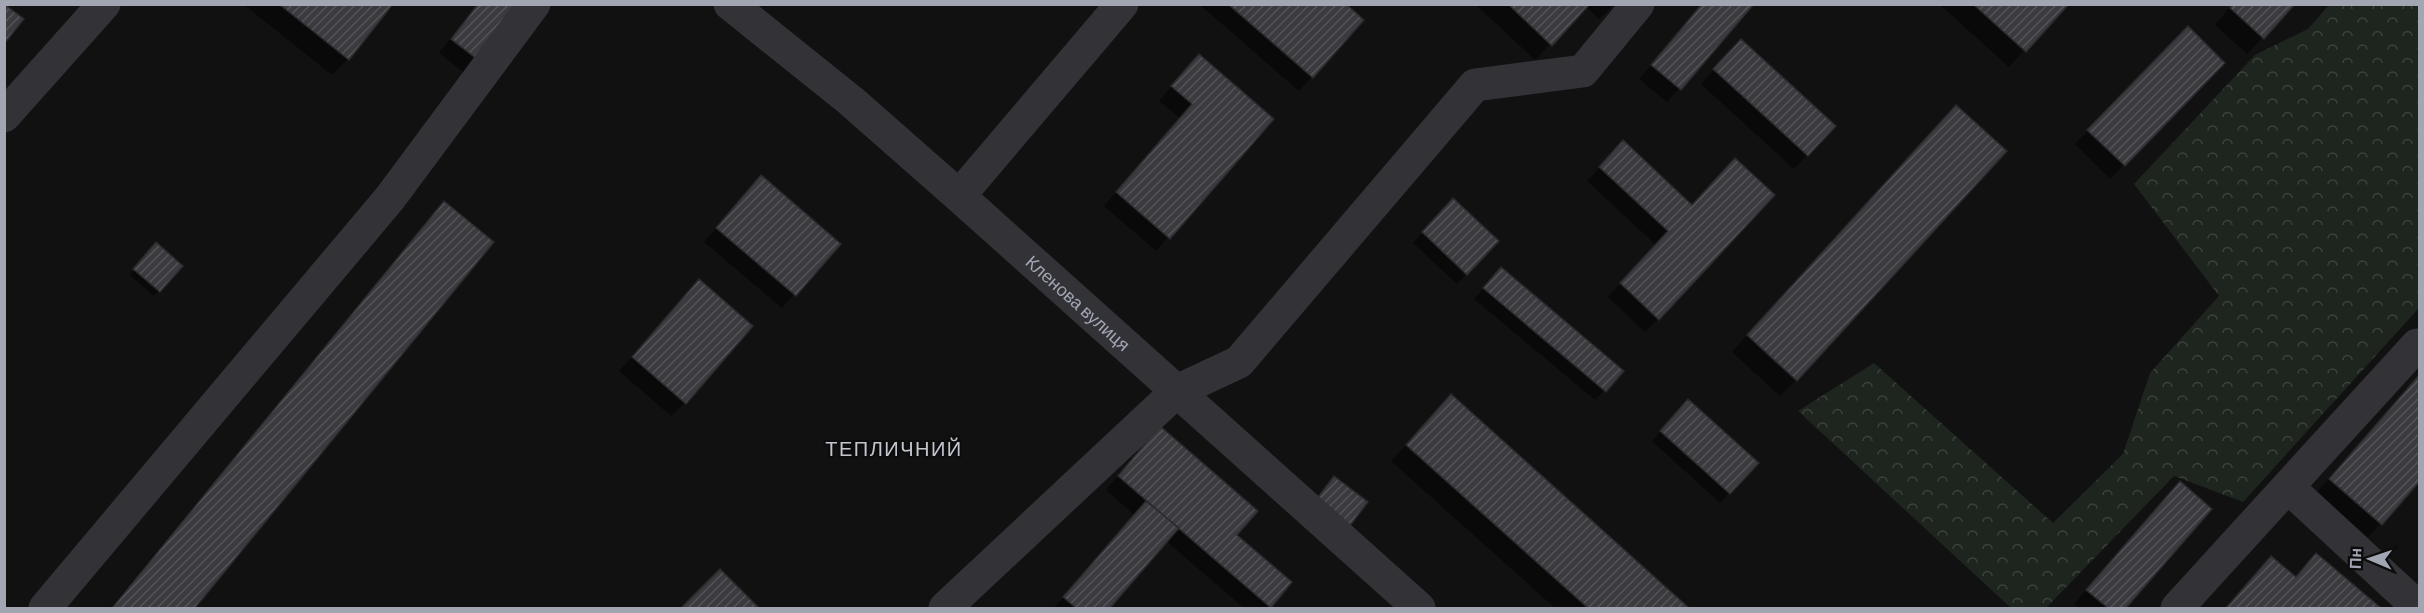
<svg xmlns="http://www.w3.org/2000/svg" width="2424" height="613" font-family="Barlow,sans-serif">
  <defs>
    <pattern id="forest-crowns" width="20" height="18" patternUnits="userSpaceOnUse" patternTransform="scale(1.5)"><rect width="20" height="18" fill="#1d251e"/><path d="M2 6a3 3 0 1 1 6 0M12 15a3 3 0 1 1 6 0" fill="none" stroke="#3b423c"/></pattern>
    <pattern id="building-hatch" width="6" height="6" patternUnits="userSpaceOnUse" patternTransform="scale(1.5)"><rect width="6" height="6" fill="#3b3b3f"/><path d="M-1 1l2-2M0 6l6-6M5 7l2-2" fill="none" stroke="#545458"/></pattern>
  </defs>
  <rect width="100%" height="100%" fill="#111112"/>
  <path fill="url(#forest-crowns)" d="M2329,5h90v303l-176,194 -69,-26 -128,132h-35l-213,-197 76,-48 179,160 70,-69 27,-81 69,-77 -85,-112 121,-129 53,-26z"/>
  <path fill="#0007" d="M243,4h148l-43,55 -16,16z
    M477,4h48l-58,71 -28,-22z
    M1199,4h145l17,16 -62,71z
    M1475,4h139l-15,15 -13,-13 -51,54z
    M1702,4h50l-85,98 -28,-23z
    M1939,4h128l-58,63z
    M2233,4h60l-46,50 -32,-29z
    M2188,28l35,35 -113,116 -35,-35z
    M1728,54l106,72 -40,43 -93,-85z
    M1186,70l86,49 -116,132 -52,-45 76,-88 -21,-17z
    M1941,122l-145,258 -16,16 -48,-44z
    M1610,156l82,50 -34,113 -13,13 -37,-35 48,-52 -69,-64z
    M761,178l77,66 -56,64 -78,-66z
    M445,203l47,39 -299,366h-83l316,-386z
    M1443,210l54,31 -40,43 -44,-41z
    M152,249l29,17 -27,30 -24,-21z
    M1492,279l130,92 -27,29 -121,-101z
    M699,281l-14,122 -14,13 -52,-45z
    M2420,374v105l-52,58 -52,-44z
    M1451,396l236,212h-132l-164,-147z
    M1679,410l50,83 -9,10 -68,-62z
    M1147,442l88,93 55,47 -22,26h-24l-78,-67 -58,67h-54l80,-93 -28,-25z
    M2180,483l30,26 -86,99h-45l-5,-4z
    M2316,555l62,53h-152l29,-34 39,4z
    M720,571l37,37h-74z"/>
  <path fill="url(#building-hatch)" stroke="#2b2b2e" stroke-width="1.5" d="M4,4l20,15 -20,25z
    M279,4h114l-44,56z
    M478,4h49l-45,59 -31,-24z
    M1228,4h118l18,16 -51,58z
    M1508,4h82l-38,42z
    M1702,4h52l-73,86 -30,-25z
    M1973,4h96l-43,48z
    M2233,4h62l-31,35 -34,-31z
    M2188,26l37,37 -100,103 -38,-36z
    M1741,39l95,87 -28,30 -95,-87z
    M1199,54l75,65 -104,120 -54,-47 76,-88 -21,-18z
    M1956,105l51,46 -210,230 -50,-46z
    M1623,140l69,65 43,-47 40,37 -116,125 -39,-37 48,-52 -69,-64z
    M761,175l80,69 -45,52 -80,-68z
    M1453,198l46,43 -32,34 -45,-43z
    M444,201l50,41 -299,366h-83z
    M156,242l27,24 -23,26 -27,-23z
    M1501,267l123,104 -18,21 -123,-104z
    M699,279l54,47 -67,78 -54,-47z
    M2420,374v107l-38,44 -53,-46z
    M1451,394l238,214h-101l-182,-163z
    M1688,399l71,64 -29,31 -70,-63z
    M1160,426l98,85 -21,24 55,47 -21,26 -153,-132z
    M1334,476l34,26 -19,25 -34,-26z
    M2180,481l32,28 -86,99h-18l-22,-18z
    M1146,501l33,27 -69,80h-34l-13,-11z
    M2316,553l65,55h-155l45,-52 25,21z
    M720,569l39,39h-78z"/>
  <g fill="none" stroke-linecap="round" stroke-linejoin="round">
    <g stroke="#323237" stroke-width="33">
      <path id="s1" d="M730,4l121,97 108,95 460,412"/>
      <path d="M4,116l100,-112"/>
      <path d="M959,196l163,-192"/>
      <path d="M2288,487l131,121"/>
      <path d="M45,608l345,-410 144,-194"/>
      <path d="M945,608l232,-217 62,-29 236,-277 108,-14 55,-67"/>
      <path d="M2177,608l240,-263"/>
    </g>
  </g>
  <g text-anchor="middle" dominant-baseline="central" stroke-width="4.5" stroke-linejoin="round" paint-order="stroke">
    <g font-size="18" fill="#a2a6b3" stroke="#0c0c0d">
      <text stroke="none"><textPath href="#s1" startOffset="459">Кленова вулиця</textPath></text>
    </g>
    <g font-size="20" letter-spacing="1.5" fill="#c3c5cf" stroke="#0c0c0d">
      <text x="894" y="448">ТЕПЛИЧНИЙ</text>
    </g>
  </g>
  <rect width="2424" height="613" fill="none" stroke="#a2a6b3" stroke-width="12"/>
  <g transform="translate(2370 559) rotate(272)" stroke="#0c0c0d" stroke-width="4.5" paint-order="stroke">
  <path d="M0-4.5L10 22L0 15L-10 22Z" fill="#a2a6b3"/>
  <text y="-9" font-size="16" font-weight="bold" text-anchor="middle" fill="#a2a6b3">Пн</text>
  </g>
</svg>
